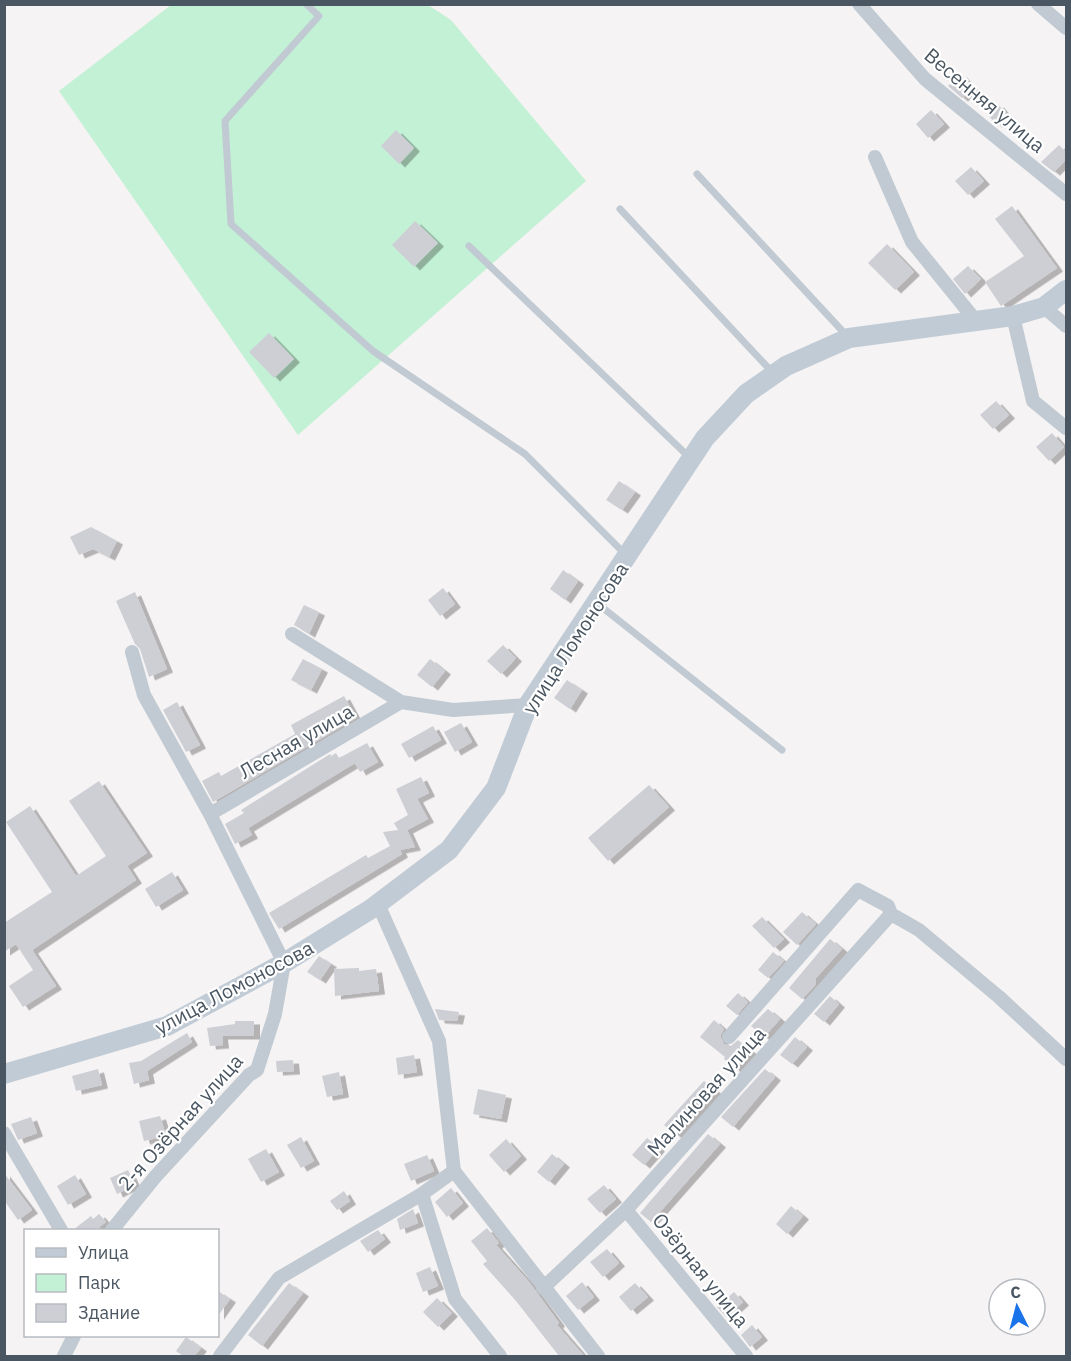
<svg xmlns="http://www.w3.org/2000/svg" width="1071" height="1361" font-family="'IBM Plex Sans',sans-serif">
  <defs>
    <filter id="shadow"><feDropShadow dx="6" dy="3.5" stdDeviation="0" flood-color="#0004"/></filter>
  </defs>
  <rect width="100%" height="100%" fill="#f5f3f3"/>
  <path fill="#c3f1d5" d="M171,5h257l23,15 135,161 -288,254 -239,-344z"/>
  <path fill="#cdcfd5" filter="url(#shadow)" d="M961,74l12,14 -11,10 -14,-12z
    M998,104l9,11 -11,9 -9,-10z
    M931,110l13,14 -16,14 -12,-14z
    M396,130l18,18 -15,16 -18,-18z
    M1059,145l7,7v8l-12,12 -13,-10z
    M971,167l13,14 -16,14 -13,-14z
    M1012,206l45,62 -56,38 -16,-24 39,-26 -29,-37z
    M415,221l23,22 -24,24 -22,-22z
    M887,244l27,28 -19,18 -27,-27z
    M968,266l13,13 -16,15 -12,-15z
    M269,333l25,26 -20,19 -25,-26z
    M996,401l13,14 -16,14 -13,-14z
    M1052,433l12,14 -15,14 -13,-14z
    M619,481l16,11 -13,18 -16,-10z
    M91,527l26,14 -8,16 -16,-8 -14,6 -9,-18z
    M563,570l15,11 -13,19 -15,-11z
    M443,588l12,16 -15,12 -12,-16z
    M135,592l32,77 -18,8 -9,-28 -5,-5 -19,-43z
    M304,605l15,7 -10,22 -15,-9z
    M503,645l13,13 -15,16 -14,-13z
    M303,659l19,10 -11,21 -20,-10z
    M430,659l15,12 -13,16 -15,-12z
    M567,680l15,10 -12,19 -16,-11z
    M344,696l12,22 -143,84 -11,-21 17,-9 2,4 74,-42 -4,-9z
    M177,702l23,43 -14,7 -23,-42z
    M461,723l11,19 -17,10 -11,-20z
    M433,726l8,14 -32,18 -8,-14z
    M367,743l11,19 -18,10 -5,-9 -107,65 4,7 -17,9 -10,-20 19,-11 -3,-3 89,-56 1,2 5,-3 3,5z
    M421,777l8,16 -12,6 11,20 -21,11 8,17 -15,3 2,4 -123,75 -10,-16 97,-58 2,3 22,-12 -7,-14 15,-2 -4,-7 14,-8 -12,-26z
    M99,781l48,72 -20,13 9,14 -104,70 24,36 -33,21 -14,-21 24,-16 -17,-26 -12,8v-29l48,-31 -46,-70 24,-16 46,70 30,-20 -37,-55z
    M649,785l20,22 -61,54 -20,-23z
    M172,872l11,18 -27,17 -11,-18z
    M802,912l14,12 -19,21 -14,-13z
    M762,917l22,22 -10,9 -22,-22z
    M830,939l12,10 -27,30 1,5 -14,15 -13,-11z
    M773,952l11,9 -16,17 -10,-8z
    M319,956l12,8 -11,16 -13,-8z
    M359,968v3l17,-2 3,22 -44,5 -1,-27z
    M738,993l10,9 -11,13 -11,-9z
    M830,996l9,8 -15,18 -10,-8z
    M435,1009l24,3 -2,9 -18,-1z
    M768,1009l12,10 -16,18 -13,-11z
    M714,1020l10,9 -4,7 4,8 7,2 7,-6 13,11 -16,18 -11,-10 1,-2 -25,-20z
    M235,1021h19v15h-32l1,9 -13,1 -3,-18 28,-4z
    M187,1033l5,9 -45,29 2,9 -15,4 -5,-21 12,-2z
    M795,1037l12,10 -15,17 -12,-9z
    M414,1055l3,17 -19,3 -2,-17z
    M293,1060l1,11 -17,1 -1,-11z
    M98,1069l4,16 -26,6 -4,-15z
    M765,1069l10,8 -42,50 -12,-10z
    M339,1072l4,22 -16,3 -5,-21z
    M704,1081l12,10 -40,44 -12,-10z
    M478,1089l28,6 -5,24 -28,-5z
    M160,1116l6,20 -22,5 -5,-20z
    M31,1117l6,16 -19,7 -7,-16z
    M708,1134l12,10 -69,78 -11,-9z
    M301,1137l13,24 -13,7 -14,-23z
    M647,1138l12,10 -15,17 -12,-10z
    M506,1139l15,17 -17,16 -15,-17z
    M266,1149l13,23 -18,10 -13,-23z
    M552,1154l12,10 -15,18 -12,-10z
    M427,1155l7,16 -23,10 -7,-17z
    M128,1170l7,15 -18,9 -7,-16z
    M4,1173l28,37 -14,10 -14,-20z
    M75,1175l11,19 -18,11 -11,-19z
    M604,1185l12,14 -16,14 -13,-14z
    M451,1188l12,15 -16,14 -12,-15z
    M344,1191l6,10 -13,9 -7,-9z
    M791,1206l12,10 -16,18 -11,-10z
    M413,1209l5,14 -18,7 -3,-11z
    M99,1214l7,8 -7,5 3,3h-29l18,-14 2,3z
    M487,1228l12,15 -3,2 33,37 30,41 -2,2 27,31h-25l-43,-55 -33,-37 4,-3 -16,-20z
    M378,1230l7,9 -17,13 -8,-11z
    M607,1249l12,14 -16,14 -13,-15z
    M430,1267l8,19 -15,6 -7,-19z
    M582,1282l12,15 -16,13 -12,-14z
    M289,1283l14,10 -41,53 -14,-11z
    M635,1283l13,14 -17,14 -12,-14z
    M218,1291l12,8 -12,17z
    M734,1292l9,10 -17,15 -9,-10z
    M437,1298l15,15 -14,14 -15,-15z
    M752,1325l10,12 -12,10 -9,-12z
    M186,1337l15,11 -7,8h-11l-7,-5z"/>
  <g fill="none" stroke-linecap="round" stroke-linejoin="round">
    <path stroke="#c1cad2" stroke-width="7" d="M306,4l13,12 -94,105 6,103 142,127 152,103 101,101
      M697,174l150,162
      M620,209l153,164
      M469,246l220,211
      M598,604l184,146"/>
    <path stroke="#c1cad2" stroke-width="14" d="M859,4l66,75 141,115
      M1038,4l28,24
      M875,157l37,85 64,79
      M1044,307l22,19
      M1013,316l20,85 33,27
      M292,634l109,68 52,8 75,-5
      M210,814l191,-112
      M378,904l61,137 15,130
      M729,1037l129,-147 30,16 3,8 28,16 80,67 67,62
      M4,1133l57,97
      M454,1171l144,185
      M422,1194l33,105 45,57
      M626,1210l120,146
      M112,1230l43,-53 94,-102 8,-5 18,-56 9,-51 -74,-149 -66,-119 -12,-43
      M543,1288l83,-78 265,-296
      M64,1356l10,-20
      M220,1356l59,-78 143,-84 32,-23"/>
    <path stroke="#c1cbd6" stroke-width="20" d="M4,1074l163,-48 117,-63 87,-54 78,-59 47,-62 32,-83 177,-267 41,-44 40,-28 63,-28 164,-22 31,-9 22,-17"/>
  </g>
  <g text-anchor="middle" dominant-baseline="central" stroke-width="4.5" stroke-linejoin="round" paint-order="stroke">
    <g font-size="20" fill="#4a5661" stroke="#fff">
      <text transform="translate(985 100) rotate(40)">Весенняя улица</text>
      <text transform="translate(575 638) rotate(-57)">улица Ломоносова</text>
      <text transform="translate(296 741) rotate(-30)">Лесная улица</text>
      <text transform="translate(234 987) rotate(-28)">улица Ломоносова</text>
      <text transform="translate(706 1091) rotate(-48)">Малиновая улица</text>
      <text transform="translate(180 1122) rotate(-48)">2-я Озёрная улица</text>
      <text transform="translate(701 1270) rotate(51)">Озёрная улица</text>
    </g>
  </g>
  <rect width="1071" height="1361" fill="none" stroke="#4a5661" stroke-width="12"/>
  <rect x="24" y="1229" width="195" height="108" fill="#ffffff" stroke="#b7bbc0" stroke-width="1.5"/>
  <rect x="36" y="1248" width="30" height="9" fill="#c1cbd6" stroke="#b7bbc0" stroke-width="1.5"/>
  <text x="78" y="1259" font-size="18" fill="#4a5661">Улица</text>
  <rect x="36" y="1274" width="30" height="18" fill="#c3f1d5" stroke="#b7bbc0" stroke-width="1.5"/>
  <text x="78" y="1289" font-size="18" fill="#4a5661">Парк</text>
  <rect x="36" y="1304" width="30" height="18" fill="#cdcfd5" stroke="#b7bbc0" stroke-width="1.5"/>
  <text x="78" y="1319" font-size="18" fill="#4a5661">Здание</text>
  <g transform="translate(1017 1307) rotate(354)"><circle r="28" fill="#ffffff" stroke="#b7bbc0" stroke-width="1.5"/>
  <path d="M0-4.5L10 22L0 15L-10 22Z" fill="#1a73e8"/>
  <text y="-9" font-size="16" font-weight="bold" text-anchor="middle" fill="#4a5661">С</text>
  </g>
</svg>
